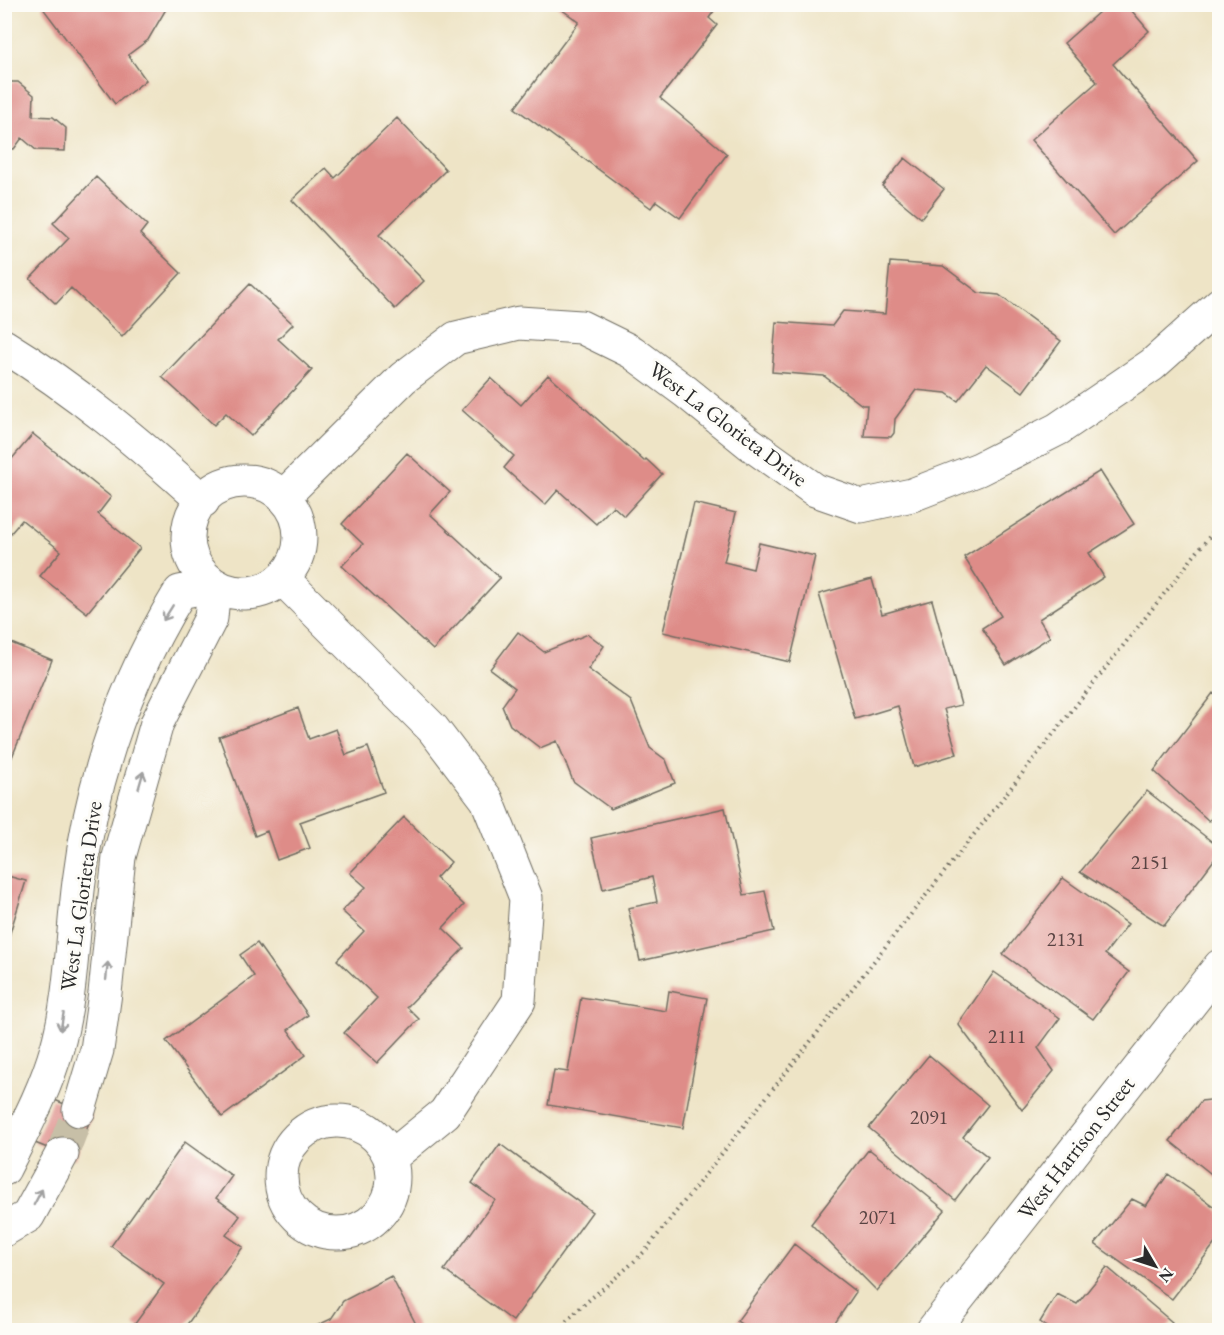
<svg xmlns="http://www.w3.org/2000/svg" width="1224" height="1335" font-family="'EB Garamond',serif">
  <rect width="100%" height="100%" fill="#fdfcf7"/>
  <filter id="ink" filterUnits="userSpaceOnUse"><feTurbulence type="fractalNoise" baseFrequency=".0167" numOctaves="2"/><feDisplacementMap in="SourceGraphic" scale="12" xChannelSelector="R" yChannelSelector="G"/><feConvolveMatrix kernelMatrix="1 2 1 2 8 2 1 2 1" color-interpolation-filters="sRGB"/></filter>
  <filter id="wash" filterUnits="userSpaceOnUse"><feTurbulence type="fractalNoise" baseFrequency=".008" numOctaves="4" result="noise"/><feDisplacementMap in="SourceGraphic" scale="24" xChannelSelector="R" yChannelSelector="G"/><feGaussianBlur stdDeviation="1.35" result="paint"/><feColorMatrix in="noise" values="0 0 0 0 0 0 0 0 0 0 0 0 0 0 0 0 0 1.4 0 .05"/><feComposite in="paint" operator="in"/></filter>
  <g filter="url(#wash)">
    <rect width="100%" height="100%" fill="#eee4c6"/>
    <g id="blocks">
      <path fill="#de8c88" d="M46,4h123l-21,36 -20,15 18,25 -31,24 -73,-97z
        M554,4h165l-10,14 8,7 -57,73 67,56 -47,64 -24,-17 -5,7 -136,-100 64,-86z
        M1108,4h18l23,27 -36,33 85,97 -84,74 -83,-95 66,-58 -33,-39z
        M4,82h14l16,13 -1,21 20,1 13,11 -1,23 -29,-1 -14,-12 -8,11h-10z
        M397,118l49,52 -67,65 45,46 -29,28 -103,-109 34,-32 9,10z
        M905,158l39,31 -23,29 -39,-32z
        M96,177l51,48 -7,9 41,39 -59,64 -51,-49 -15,16 -26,-25 39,-41 -16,-15z
        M890,262l53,4 36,27 20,2 62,46 -38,51 -37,-27 -28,36 -12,-8 -30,-3 -21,29 -1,14 -3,4 -27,-1 3,-31h-5l-38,-29 -52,-4 4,-50 56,4 11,-15 42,3z
        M250,284l43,40 -15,15 34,31 -61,66 -25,-23 -12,12 -52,-48z
        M548,375l96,86 2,-2 16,15 -38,42 -11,-10 -17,18 -38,-34 -13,15 -41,-37 10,-12 -52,-46 29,-32 30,27z
        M33,434l78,63 -13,17 42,34 -53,65 -47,-37 21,-25 -39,-31 -18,21v-73z
        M407,453l43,39 -20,22 70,64 -67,72 -91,-84 21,-22 -21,-20z
        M1100,471l34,53 -45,29 15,24 -65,42 11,18 -44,28 -24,-37 19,-12 -37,-59z
        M694,503l42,10 -12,49 29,7 6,-26 56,13 -25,106 -127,-30z
        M872,579l10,35 50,-14 29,105 -17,4 13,45 -43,13 -16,-61 -43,13 -36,-125z
        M518,632l26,20 44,-18 16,12 -16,23 43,32 19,47 16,12 9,23 -64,26 -38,-28 -16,-40 -17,7 -30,-23 -8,-19 13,-18 -25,-19z
        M4,640l48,20 -47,114h-1z
        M1213,693l7,6v109l-11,13 -55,-50z
        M298,708l11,31 27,-10 10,26 22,-8 16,45 -84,30 10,26 -33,12 -10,-29 -12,5 -36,-99z
        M1147,791l73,57v4l-56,74 -84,-54z
        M725,808l19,87 21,-4 9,40 -134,30 -12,-53 29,-6 -5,-25 -49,12 -12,-51z
        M404,817l47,45 -15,16 28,27 -21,23 21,20 -57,59 12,12 -42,44 -33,-30 33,-35 -40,-38 27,-29 -22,-20 24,-24 -16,-14z
        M4,875l22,6 -21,68h-1z
        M1063,878l65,46 -23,30 24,18 -36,47 -90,-65z
        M257,943l51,72 -20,15 18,25 -84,62 -56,-76 88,-65 -14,-21z
        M994,972l66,46 -22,30 16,23 -32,39 -64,-86z
        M669,991l38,7 -24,130 -135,-23 6,-35 14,2 13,-75 85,14z
        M929,1055l59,50 -25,32 25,20 -33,43 -86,-72z
        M52,1099l40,16 -17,44 -40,-16z
        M1220,1099v82l-50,-40 31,-40z
        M185,1142l47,34 -16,22 24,18 -14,19 17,12 -60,83h-41l-8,-5 30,-41 -53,-38z
        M500,1144l92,68 -79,109 -69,-51 51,-70 -23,-17z
        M869,1149l76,61 -68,81 -66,-67z
        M1168,1174l52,37v26l-48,62 -77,-55 37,-45 14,7z
        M794,1244l62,48 -25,37 2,1h-83l-13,-9z
        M1107,1267l65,55 -6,8h-114l-12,-8 17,-28 20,10z
        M391,1276l28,54h-106l3,-4 15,-7 12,-18z"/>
    </g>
  </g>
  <g filter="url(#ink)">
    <use href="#blocks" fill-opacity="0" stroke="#6f6c61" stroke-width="1.5"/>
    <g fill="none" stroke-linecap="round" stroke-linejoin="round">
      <path stroke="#c7bfa7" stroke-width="33" stroke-dasharray="33 16" stroke-linecap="butt" d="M62,1154l17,-44"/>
      <defs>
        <path id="minor" d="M4,346c72,44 136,98 199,155
          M188 537a56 56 0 1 1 112 0a56 56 0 1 1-112 0Z
          M283,497l120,-119 53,-40 63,-15 62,4 51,25 54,40 63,51 66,47 46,16 51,-11 67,-26 79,-40 94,-64 68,-61
          M282,578l151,151 54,71 39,98 -7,103 -74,112 -55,45
          M281 1177a56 56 0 1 1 112 0a56 56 0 1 1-112 0Z
          M4,1169c20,-40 41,-78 53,-121 15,-53 15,-112 22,-166 13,-103 47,-202 101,-290l34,-7 -3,33 -54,105 -38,134 -14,136 -8,57 -18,60
          M4,1230l24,-14 34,-62
          M933,1330l287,-364"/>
      </defs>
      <use href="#minor" stroke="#6f6c61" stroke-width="35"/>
      <path stroke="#6f6c61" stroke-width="4" stroke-dasharray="1.5 4.5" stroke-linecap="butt" d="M558,1330c27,-30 58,-50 87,-79l575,-728"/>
      <use href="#minor" stroke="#fff" stroke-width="33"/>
    </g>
    <defs><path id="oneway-shaft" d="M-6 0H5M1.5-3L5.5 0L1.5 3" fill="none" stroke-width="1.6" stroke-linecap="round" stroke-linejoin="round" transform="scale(1.5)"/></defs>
    <g stroke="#a0a0a0">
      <use href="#oneway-shaft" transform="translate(168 613) rotate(122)"/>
      <use href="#oneway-shaft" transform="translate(141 780) rotate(-74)"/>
      <use href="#oneway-shaft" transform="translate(107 971) rotate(-84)"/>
      <use href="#oneway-shaft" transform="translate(62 1022) rotate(100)"/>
      <use href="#oneway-shaft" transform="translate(38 1197) rotate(-62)"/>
    </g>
  </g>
  <g text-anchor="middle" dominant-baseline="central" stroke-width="6" stroke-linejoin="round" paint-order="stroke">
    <g font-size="20" fill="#584342">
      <text x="1150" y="862">2151</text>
      <text x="1066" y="939">2131</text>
      <text x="1007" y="1036">2111</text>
      <text x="929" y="1117">2091</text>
      <text x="878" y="1217">2071</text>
    </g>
    <g font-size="22" fill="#2b2b2b" stroke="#fdfcf7">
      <text transform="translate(728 424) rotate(37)">West La Glorieta Drive</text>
      <text transform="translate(81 896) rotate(-82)">West La Glorieta Drive</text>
      <text transform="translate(1076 1148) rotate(-52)">West Harrison Street</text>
    </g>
  </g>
  <rect width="1224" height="1335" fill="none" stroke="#fdfcf7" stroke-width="24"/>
  <g transform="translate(1155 1266) rotate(129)" stroke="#fdfcf7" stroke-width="4.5" paint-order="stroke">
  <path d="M0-4.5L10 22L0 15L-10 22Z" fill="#2b2b2b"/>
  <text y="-9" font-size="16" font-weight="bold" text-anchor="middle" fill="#2b2b2b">N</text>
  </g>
</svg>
